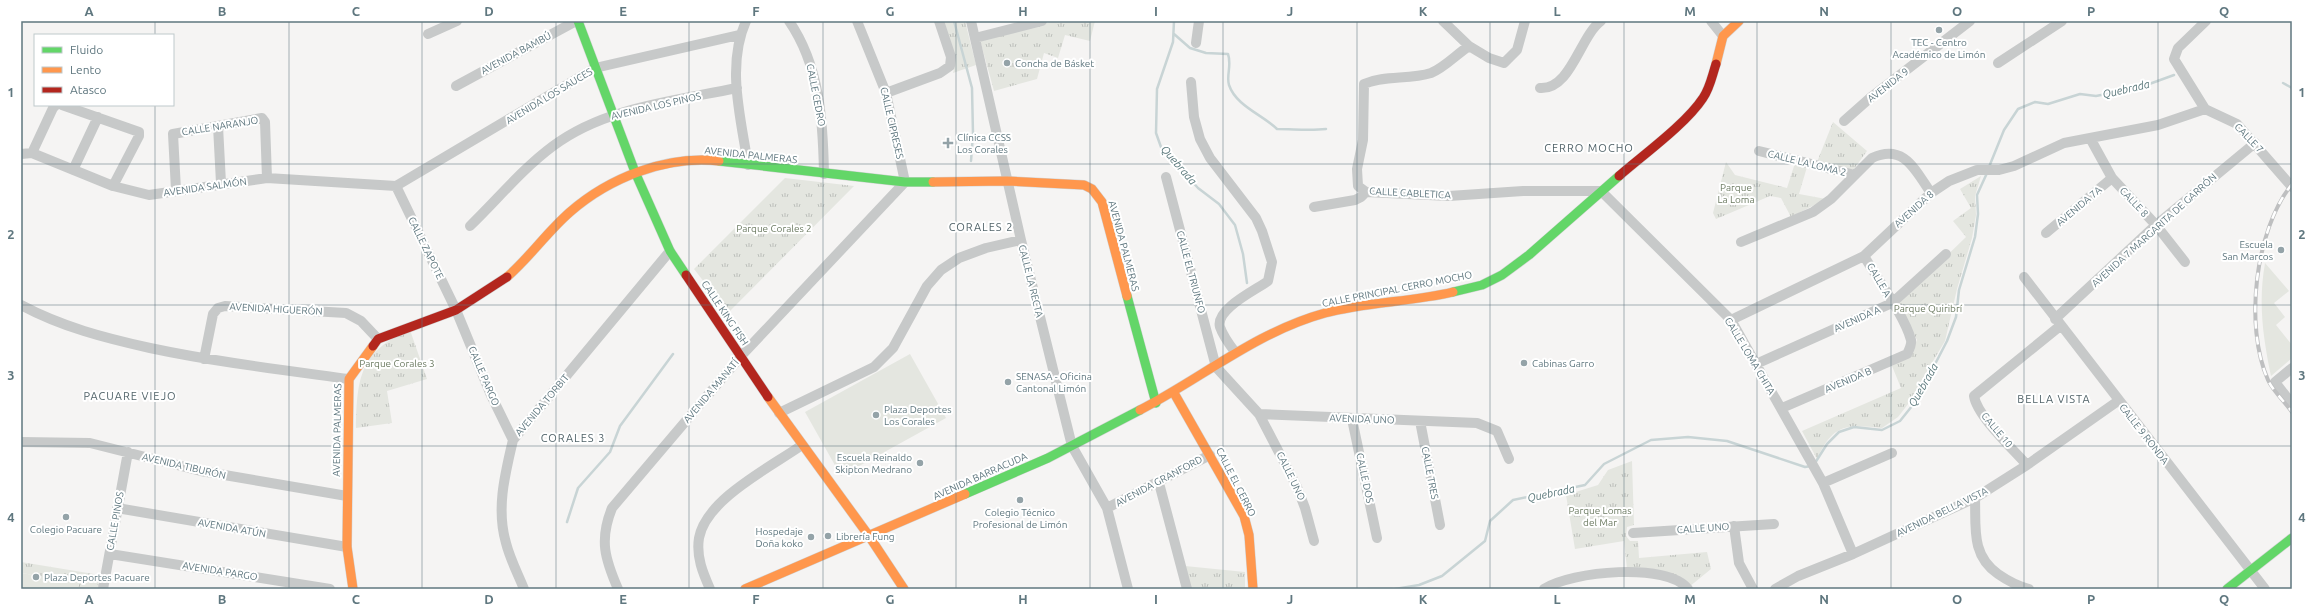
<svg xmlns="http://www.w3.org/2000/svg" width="2313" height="610" font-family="Ubuntu,sans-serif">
  <defs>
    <pattern id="park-tufts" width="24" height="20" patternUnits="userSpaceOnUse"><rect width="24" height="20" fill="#e4e6e0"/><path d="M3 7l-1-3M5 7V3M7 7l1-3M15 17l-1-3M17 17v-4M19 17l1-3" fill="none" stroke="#bcbfbb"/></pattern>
  </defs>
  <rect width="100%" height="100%" fill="#f5f4f3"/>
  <path fill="#e4e6e0" d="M2265,263l24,28 -15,12 11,14 -9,8 16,20v13l-21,18c-8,-39 -13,-73 -6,-113z
    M910,354l36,64 -105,58 -36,-64z
    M21,573l58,9 -1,7h-57z"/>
  <path fill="url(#park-tufts)" d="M943,21h22l11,44 -23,8 2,-8z
    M1095,21l-5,20 -25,-6 -7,23 -14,-5 -7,26 -43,12 -14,-51 71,-18z
    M1833,122l34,29 -13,18 -6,2 -31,-9z
    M1726,162l9,13 52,13 8,-25 12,4 -8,27 27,5 -35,18 -10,-19 -11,-2 -54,23 -3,-6z
    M1981,176l-6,20 1,19 -4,23 -15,51 -12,52 -25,42 -8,16 -14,18 -16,11c-36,-4 -49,-4 -65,31l-15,-28 99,-43 -9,-22 19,-11 6,-15 -19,-37 68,-66 -13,-16 18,-13 -11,-19z
    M785,178l69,8 -126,127 -34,-44z
    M410,330l17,49 -40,12 5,32 -36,5c1,-50 4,-77 54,-98z
    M1632,461l2,64 -7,2 -1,9 4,5h8l1,17 68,-6 4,17 -22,18 -62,-18 -3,-28 -49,8 -9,-54 32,-10 10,-15z
    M21,562l79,13 -2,14h-20l1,-7 -58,-9z
    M1185,566l60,6v17h-54z"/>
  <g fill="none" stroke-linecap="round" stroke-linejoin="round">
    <path stroke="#c8d4d5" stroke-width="2.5" d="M954,21l18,67 1,46 -2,27
      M1174,21l-1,21 -16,47 -1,44 5,14 37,41 21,16 16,21 8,29 4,29
      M1174,34l16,14 16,5 22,1c4,11 -2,22 1,31 7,21 34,30 48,44 17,0 32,2 49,0
      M2283,83l9,5
      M1989,167l15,-37 14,-21 17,-7 13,2 32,-10 16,2 45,-9 33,-12
      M1815,463l12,-19 12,-12 15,-5 28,3 18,-9 16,-20 31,-60 9,-24 3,-27 16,-53 3,-23 -1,-19 10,-22
      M567,522l11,-34 32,-36 10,-26 53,-72
      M1368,589h24
      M1395,589l24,-4 23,-9 43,-35 5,-20 23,-21 72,-15 19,-21 47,-24 37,-3 39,4 78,26 6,-1"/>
    <defs>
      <path id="fast" d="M578,21l57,151 35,79 16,24
        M719,161l186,21h28
        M1453,292l29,-7 20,-10 27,-20 90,-79
        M1127,296l29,107
        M965,494l83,-36 92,-48
        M2227,589l65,-51"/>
      <path id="slow" d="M1716,64l7,-28 16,-15
        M933,182l74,-1 77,4 8,4 10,13 25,94
        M507,277c23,-20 40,-45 63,-65 39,-34 96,-57 149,-51
        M1174,393l70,123 5,19 4,54
        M768,397l101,139 35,53
        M1140,410c62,-32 116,-78 185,-97 40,-11 87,-11 128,-21
        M353,589l-6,-42 2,-168 24,-33
        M745,589l220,-95"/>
      <path id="jam" d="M1619,176c24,-21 67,-52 84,-78 7,-10 9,-22 13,-34
        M686,275l82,122
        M373,346l5,-7 78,-29 51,-33"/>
    </defs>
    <use href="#fast" stroke="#d1d2d3" stroke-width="10"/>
    <use href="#slow" stroke="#d1d2d3" stroke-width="10"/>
    <use href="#jam" stroke="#d1d2d3" stroke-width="10"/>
    <path stroke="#c7c9c9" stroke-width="10" d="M746,21c-20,45 -5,97 2,144
      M789,21c31,45 34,100 35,153
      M971,21l50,219 51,206 35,62 21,81
      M1443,21l26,25
      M1525,21l-8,29 -13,13 -15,-5 -20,-12c-12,8 -25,22 -38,27 -22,7 -47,2 -67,11l-1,56 -6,29 1,17 8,6 83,4 74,-5h78l130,129 92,163 30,71
      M1711,21l12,15
      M2206,21l-28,27 -4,11 31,50 32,15 55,63
      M428,34l29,-13
      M975,38l67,-17
      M1196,43l3,-22
      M1998,63l64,-42
      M1191,82l3,35 6,22 10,19 46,60 6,13 10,31 -4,19c-12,9 -53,28 -48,46 3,9 9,17 15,25
      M456,86l120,-65
      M1540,88c31,2 40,-52 61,-67
      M886,93l54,-20 10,-7 1,-9 -12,-36
      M62,105l77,27v4l-26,50
      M1844,121l26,-23 100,-77
      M218,126l3,57
      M2090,138l22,40 44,47 29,37
      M1759,151l96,24
      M32,153l21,-45 3,-3
      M21,154l11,-1 81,33 36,9 118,-17 129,8
      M73,170l25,-53
      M1166,177l50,190 43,47 218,9 20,8 12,28
      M396,186l199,-118 144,-33
      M396,186l60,124 35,85 22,45
      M176,190l-3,-56 89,-16 3,4 2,56
      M1314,207l41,-7 6,-3 5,-5
      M470,226c28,-27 52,-57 83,-80 52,-39 122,-45 184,-58
      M2046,233l66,-55
      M1741,242l72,-30 18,-13 41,-41c32,-15 43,12 59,35
      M2024,277l241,312
      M21,305c41,22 84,33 129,43 66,14 133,22 199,31
      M2055,319l101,-94 99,-82
      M1731,320l133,-64 67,-63 18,-12 28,-11h22l15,-4 50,-23 94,-18 47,-16
      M204,359l9,-45 5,-6 7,-2 121,7 15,8 17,18
      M1756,364l136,-61 54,-49
      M2292,368l-17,14 17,22
      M1782,408l125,-54c2,-4 5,-9 4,-14 -6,-23 -34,-62 -47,-84
      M779,413l95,-46 19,-19 34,-62 14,-16 18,-12 27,-10 35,-8
      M1259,414l38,73 8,21 9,33
      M1352,419l25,119
      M1420,421l20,104
      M21,442l69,1 111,28 146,25
      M2027,465c-14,-16 -50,-49 -53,-69l86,-70
      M1159,483l28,106
      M1823,483l69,-30
      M1975,498c1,30 -4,57 23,76 10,7 20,12 31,15
      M117,508l230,39
      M1107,508l103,-53
      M1734,526l5,37 14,26
      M1633,533l141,-9
      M110,554l220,35
      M103,589l25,-137
      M524,589c-6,-15 -14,-30 -18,-46 -10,-34 -1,-69 7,-103l157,-189
      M618,589c-13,-30 -19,-49 -6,-81l129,-152 164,-174 -19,-89 -29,-72
      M710,589c-7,-16 -14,-32 -11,-51 7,-39 72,-71 103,-93
      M1544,589c27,-18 124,-27 144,0
      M1775,589l23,-13 55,-22 122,-56 52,-33 91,-64"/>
    <use href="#fast" stroke="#63d668" stroke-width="9"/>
    <use href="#slow" stroke="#ff974d" stroke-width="9"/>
    <use href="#jam" stroke="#b3261e" stroke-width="9"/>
    <defs>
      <path id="rail" d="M2292,184c-37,46 -48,142 -24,196 5,11 17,22 24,32"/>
    </defs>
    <use href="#rail" stroke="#bebfc0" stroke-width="4"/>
    <use href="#rail" stroke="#fff" stroke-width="2.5" stroke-dasharray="8" stroke-linecap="butt"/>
  </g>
  <path fill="none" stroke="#5f777f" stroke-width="1" stroke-opacity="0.55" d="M155,21v14M289,21v568M422,21v568M556,21v568M689,21v568M823,21v568M956,21v568M1090,21v568M1223,21v568M1357,21v568M1490,21v568M1624,21v568M1757,21v568M1891,21v568M2024,21v568M2158,21v568M155,105v484M21,164h2271M21,305h2271M21,446h2271"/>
  <g fill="#94a3a8" stroke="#fff" stroke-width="1.5">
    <circle cx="1939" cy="30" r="4"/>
    <circle cx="1007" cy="63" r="4"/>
    <path d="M946 137h4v4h4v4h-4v4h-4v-4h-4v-4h4z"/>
    <circle cx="2281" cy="250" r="4"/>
    <circle cx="1524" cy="363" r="4"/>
    <circle cx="1008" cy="382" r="4"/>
    <circle cx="876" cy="415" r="4"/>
    <circle cx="920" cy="463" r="4"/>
    <circle cx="1020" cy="500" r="4"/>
    <circle cx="66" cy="517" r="4"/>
    <circle cx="828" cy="536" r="4"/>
    <circle cx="811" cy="537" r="4"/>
    <circle cx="36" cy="577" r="4"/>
  </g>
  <g text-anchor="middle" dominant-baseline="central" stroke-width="4" stroke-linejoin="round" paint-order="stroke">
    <g font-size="10" fill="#5f777f" stroke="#fff" text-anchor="start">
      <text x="1939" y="42" text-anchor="middle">TEC - Centro<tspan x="1939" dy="12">Académico de Limón</tspan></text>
      <text x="1015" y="63">Concha de Básket</text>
      <text x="957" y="137">Clínica CCSS<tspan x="957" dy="12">Los Corales</tspan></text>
      <text x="2273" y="244" text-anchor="end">Escuela<tspan x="2273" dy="12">San Marcos</tspan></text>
      <text x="1532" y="363">Cabinas Garro</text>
      <text x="1016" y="376">SENASA - Oficina<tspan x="1016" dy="12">Cantonal Limón</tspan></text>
      <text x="884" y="409">Plaza Deportes<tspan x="884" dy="12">Los Corales</tspan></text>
      <text x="912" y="457" text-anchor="end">Escuela Reinaldo<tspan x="912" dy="12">Skipton Medrano</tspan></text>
      <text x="1020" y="512" text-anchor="middle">Colegio Técnico<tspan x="1020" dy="12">Profesional de Limón</tspan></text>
      <text x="66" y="529" text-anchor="middle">Colegio Pacuare</text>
      <text x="803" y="531" text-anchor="end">Hospedaje<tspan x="803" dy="12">Doña koko</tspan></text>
      <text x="836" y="536">Librería Fung</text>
      <text x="44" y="577">Plaza Deportes Pacuare</text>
    </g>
    <g font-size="10" fill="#5f777f" stroke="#fff">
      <text transform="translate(516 53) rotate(-28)">AVENIDA BAMBÚ</text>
      <text transform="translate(1888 85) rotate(-38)">AVENIDA 9</text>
      <text transform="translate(816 95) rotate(79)">CALLE CEDRO</text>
      <text transform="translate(549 96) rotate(-31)">AVENIDA LOS SAUCES</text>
      <text transform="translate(656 106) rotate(-13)">AVENIDA LOS PINOS</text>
      <text transform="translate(892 123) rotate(77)">CALLE CIPRESES</text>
      <text transform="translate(220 126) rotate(-9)">CALLE NARANJO</text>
      <text transform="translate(2249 138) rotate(46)">CALLE 7</text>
      <text transform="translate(751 155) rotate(6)">AVENIDA PALMERAS</text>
      <text transform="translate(1807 163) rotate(14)">CALLE LA LOMA 2</text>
      <text transform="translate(205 187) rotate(-8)">AVENIDA SALMÓN</text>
      <text transform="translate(1410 193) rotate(3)">CALLE CABLETICA</text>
      <text transform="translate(2134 202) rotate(47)">CALLE 8</text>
      <text transform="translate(2079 206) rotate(-40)">AVENIDA 7A</text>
      <text transform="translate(1914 209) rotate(-42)">AVENIDA 8</text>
      <text transform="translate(2154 230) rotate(-42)">AVENIDA 7 MARGARITA DE GARRÓN</text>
      <text transform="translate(1124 246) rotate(75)">AVENIDA PALMERAS</text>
      <text transform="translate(426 248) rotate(64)">CALLE ZAPOTE</text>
      <text transform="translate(1191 272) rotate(75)">CALLE EL TRIUNFO</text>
      <text transform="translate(1879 280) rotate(60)">CALLE A</text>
      <text transform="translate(1031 281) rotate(76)">CALLE LA RECTA</text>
      <text transform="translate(1397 289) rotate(-11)">CALLE PRINCIPAL CERRO MOCHO</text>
      <text transform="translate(276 309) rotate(3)">AVENIDA HIGUERÓN</text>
      <text transform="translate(725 313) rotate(56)">CALLE KING FISH</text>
      <text transform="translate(1857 319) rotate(-24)">AVENIDA A</text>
      <text transform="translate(1750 356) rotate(59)">CALLE LOMA CHITA</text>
      <text transform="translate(484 376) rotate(67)">CALLE PARGO</text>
      <text transform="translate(1848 380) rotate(-23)">AVENIDA B</text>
      <text transform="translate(711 391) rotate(-50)">AVENIDA MANATÍ</text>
      <text transform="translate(542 405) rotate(-50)">AVENIDA TORBIT</text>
      <text transform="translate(1362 419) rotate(2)">AVENIDA UNO</text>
      <text transform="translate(337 430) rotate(-89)">AVENIDA PALMERAS</text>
      <text transform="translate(1997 430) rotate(50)">CALLE 10</text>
      <text transform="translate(2144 434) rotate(52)">CALLE 9 RONDA</text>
      <text transform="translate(184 466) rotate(13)">AVENIDA TIBURÓN</text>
      <text transform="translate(1430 473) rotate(79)">CALLE TRES</text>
      <text transform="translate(980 476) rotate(-24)">AVENIDA BARRACUDA</text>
      <text transform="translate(1291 476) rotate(64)">CALLE UNO</text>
      <text transform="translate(1365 478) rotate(78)">CALLE DOS</text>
      <text transform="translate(1159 481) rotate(-28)">AVENIDA GRANFORD</text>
      <text transform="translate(1236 482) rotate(63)">CALLE EL CERRO</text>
      <text transform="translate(1942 512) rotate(-26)">AVENIDA BELLA VISTA</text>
      <text transform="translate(115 521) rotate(-80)">CALLE PINOS</text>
      <text transform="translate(232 528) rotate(10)">AVENIDA ATÚN</text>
      <text transform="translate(1703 528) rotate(-4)">CALLE UNO</text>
      <text transform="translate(220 571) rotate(9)">AVENIDA PARGO</text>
    </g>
    <g font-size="10" fill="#6c7b62" stroke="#fff">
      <text x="1736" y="187">Parque<tspan x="1736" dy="12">La Loma</tspan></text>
      <text x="774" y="228">Parque Corales 2</text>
      <text x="1928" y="308">Parque Quiribrí</text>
      <text x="397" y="363">Parque Corales 3</text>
      <text x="1600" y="510">Parque Lomas<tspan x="1600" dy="12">del Mar</tspan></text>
    </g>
    <g font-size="11" font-style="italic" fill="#5a787b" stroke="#fff">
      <text transform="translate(2126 89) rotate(-13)">Quebrada</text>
      <text transform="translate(1179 165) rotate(49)">Quebrada</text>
      <text transform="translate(1923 385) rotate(-60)">Quebrada</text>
      <text transform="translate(1551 493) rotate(-12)">Quebrada</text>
    </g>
    <g font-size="11" letter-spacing="1" fill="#516369" stroke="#fff">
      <text x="1589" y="148">CERRO MOCHO</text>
      <text x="981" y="227">CORALES 2</text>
      <text x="130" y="396">PACUARE VIEJO</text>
      <text x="2054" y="399">BELLA VISTA</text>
      <text x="573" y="438">CORALES 3</text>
    </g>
  </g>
  <rect width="2313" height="610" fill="none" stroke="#ffffff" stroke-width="44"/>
  <rect x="34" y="34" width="140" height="72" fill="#ffffff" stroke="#bfc9cc"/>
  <rect x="42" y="47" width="20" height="6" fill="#63d668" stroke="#bfc9cc"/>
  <text x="70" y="54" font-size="12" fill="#5f777f">Fluido</text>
  <rect x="42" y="67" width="20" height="6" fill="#ff974d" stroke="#bfc9cc"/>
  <text x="70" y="74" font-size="12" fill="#5f777f">Lento</text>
  <rect x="42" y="87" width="20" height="6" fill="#b3261e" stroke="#bfc9cc"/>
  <text x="70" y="94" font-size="12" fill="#5f777f">Atasco</text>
  <rect x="22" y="22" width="2269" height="566" fill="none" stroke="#5f777f" stroke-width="1.5"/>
  <g font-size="13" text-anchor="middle" font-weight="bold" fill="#5f777f">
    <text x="89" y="16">A</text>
    <text x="222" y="16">B</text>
    <text x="356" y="16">C</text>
    <text x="489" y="16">D</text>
    <text x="623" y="16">E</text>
    <text x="756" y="16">F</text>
    <text x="890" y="16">G</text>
    <text x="1023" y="16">H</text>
    <text x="1156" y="16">I</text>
    <text x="1290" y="16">J</text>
    <text x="1423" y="16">K</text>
    <text x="1557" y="16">L</text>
    <text x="1690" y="16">M</text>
    <text x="1824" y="16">N</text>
    <text x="1957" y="16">O</text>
    <text x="2091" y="16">P</text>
    <text x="2224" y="16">Q</text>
    <text x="11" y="97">1</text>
    <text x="2302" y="97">1</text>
    <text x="11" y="239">2</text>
    <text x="2302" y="239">2</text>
    <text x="11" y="380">3</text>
    <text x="2302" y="380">3</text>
    <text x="11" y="522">4</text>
    <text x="2302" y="522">4</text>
    <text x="89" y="604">A</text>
    <text x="222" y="604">B</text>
    <text x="356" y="604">C</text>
    <text x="489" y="604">D</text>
    <text x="623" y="604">E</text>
    <text x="756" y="604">F</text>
    <text x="890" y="604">G</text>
    <text x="1023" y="604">H</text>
    <text x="1156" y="604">I</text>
    <text x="1290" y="604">J</text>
    <text x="1423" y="604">K</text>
    <text x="1557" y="604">L</text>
    <text x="1690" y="604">M</text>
    <text x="1824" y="604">N</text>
    <text x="1957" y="604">O</text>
    <text x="2091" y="604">P</text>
    <text x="2224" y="604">Q</text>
  </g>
</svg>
